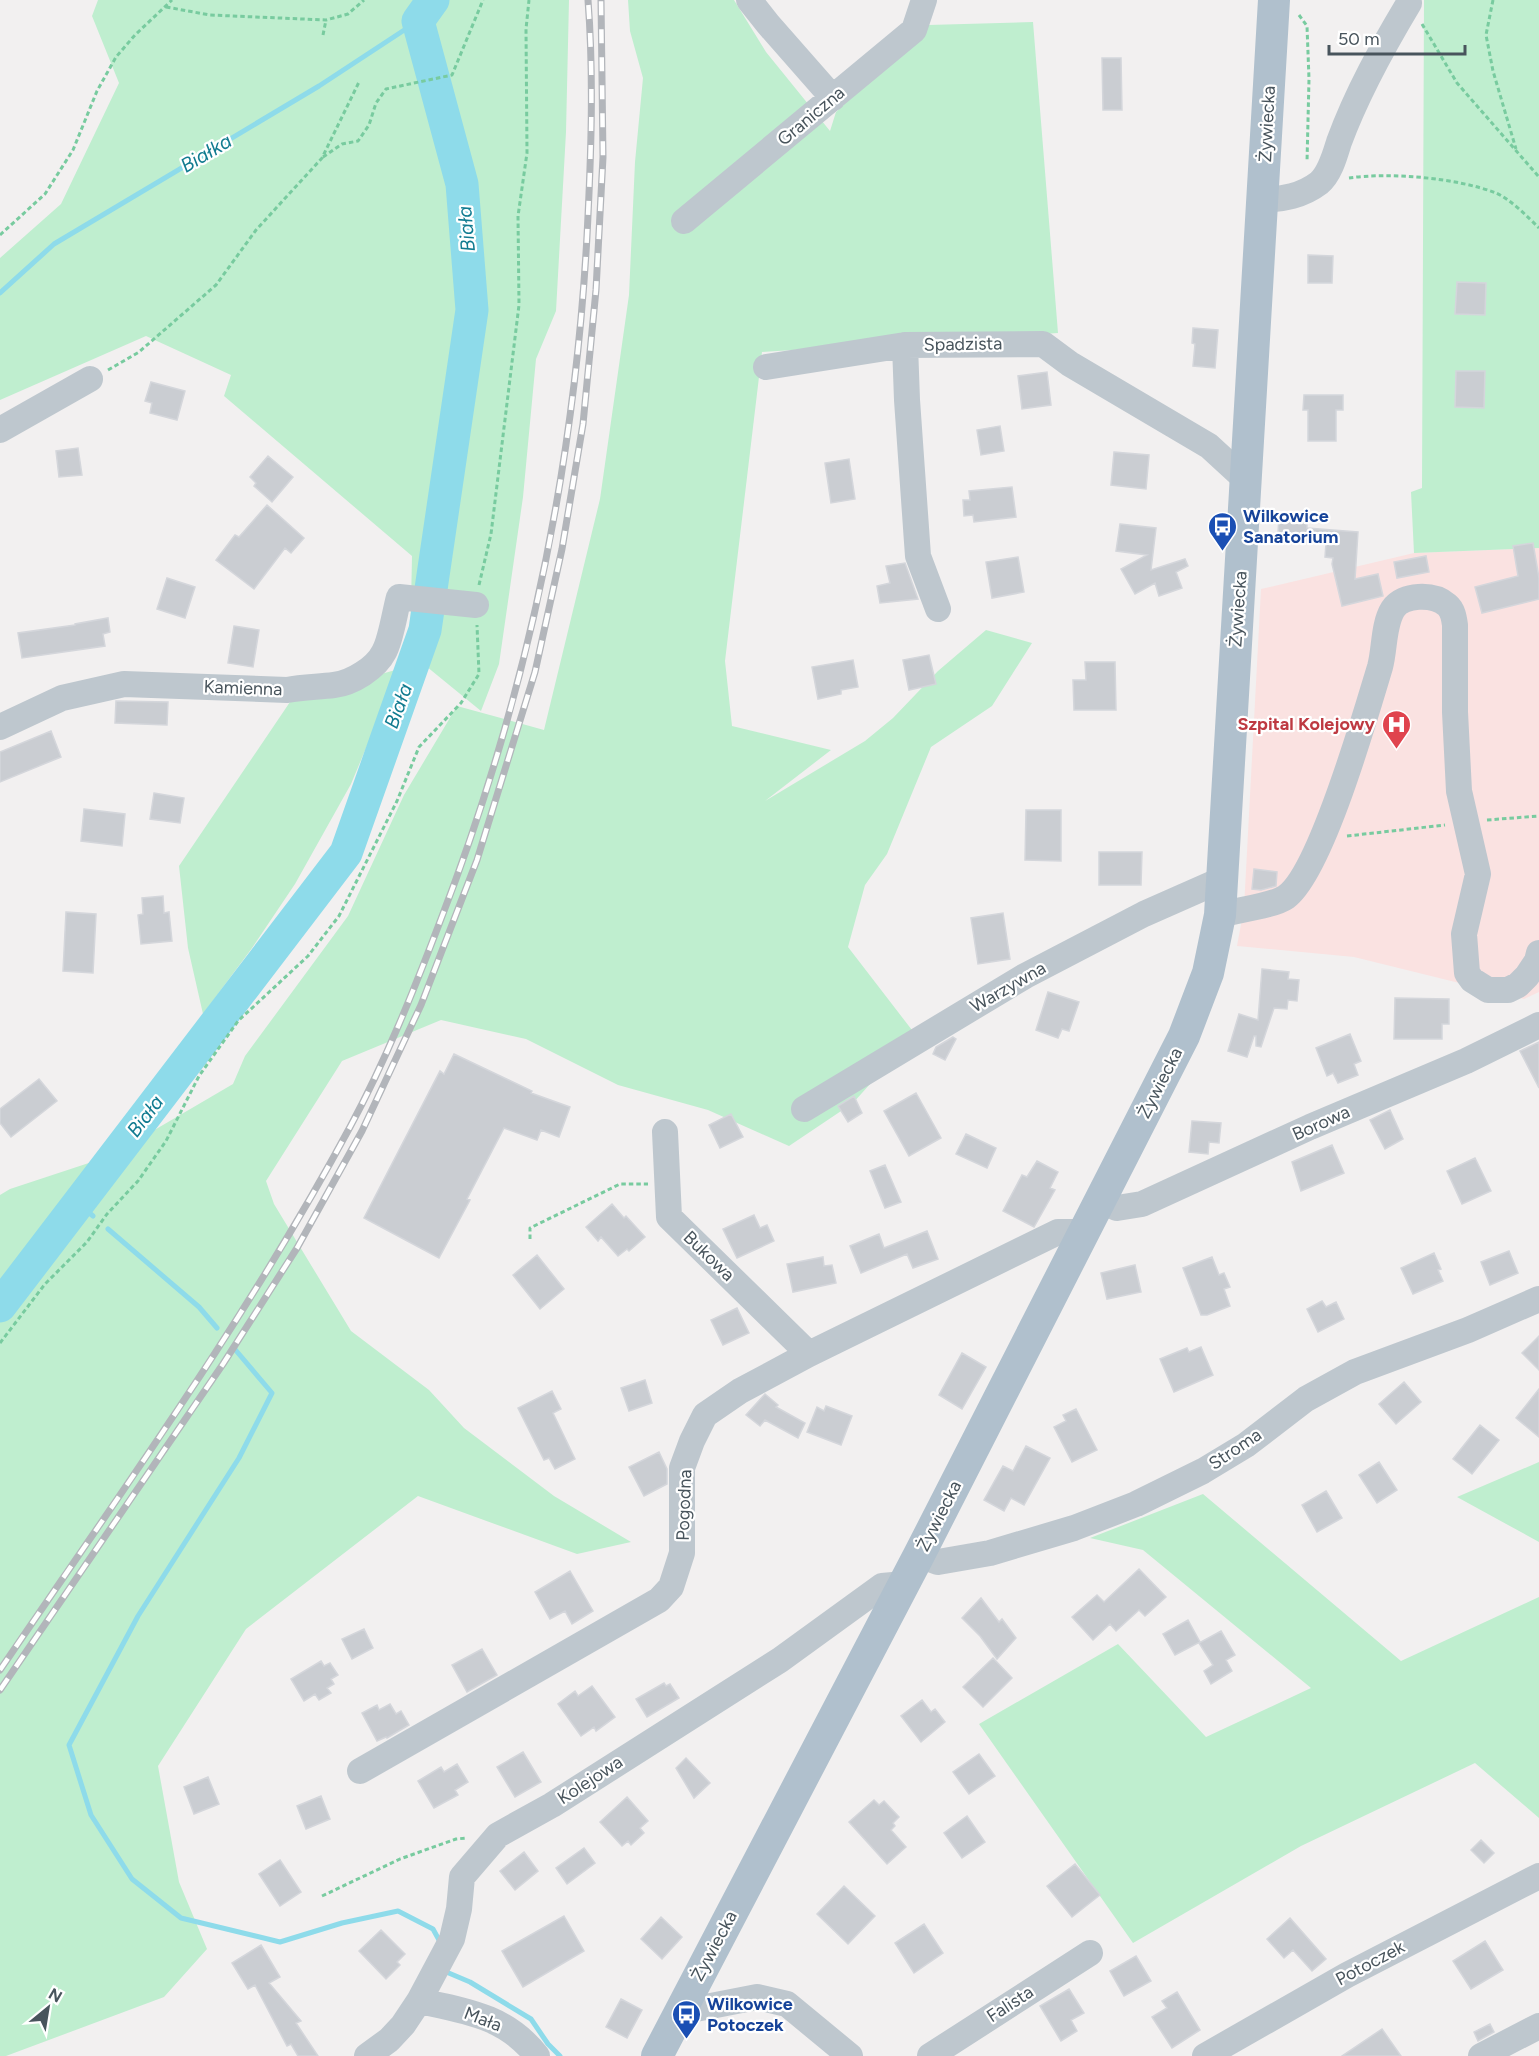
<svg xmlns="http://www.w3.org/2000/svg" width="1539" height="2056" font-family="Figtree,sans-serif">
  <rect width="100%" height="100%" fill="#f2f0f0"/>
  <path fill="#fae2e1" d="M1539,548v444l-15,7 -170,-42 -117,-11 7,-38 17,-319 153,-36z"/>
  <path fill="#bfeecf" d="M98,0h471l-3,132 -10,179 -20,48 -13,138 -24,167 -18,47 -71,-58 2,-97 -188,-160 7,-21 -85,-39 -146,64v-142l61,-54 58,-121 -27,-67z
    M628,0h106l32,52 64,79 6,-19 92,-87 105,-3 25,311 -296,19 -37,309 7,65 99,24 -66,51 100,-60 28,-23 45,-47 48,-41 46,13 -40,63 -61,41 -44,107 -22,31 -17,62 67,87 -62,69 -64,43 -81,-36 -90,-25 -92,-46 -85,-19 -99,41 -76,120 8,23 77,127 78,59 35,38 90,68 77,46 -54,12 -159,-58 -172,133 -88,137 21,116 28,67 -43,48 -158,59h-6v-861l10,-6 100,-33 123,-72 12,-28 103,-140 56,-121 53,-89 87,24 56,-231 29,-204 6,-133 8,-84 -13,-47z
    M1424,0h115v548l-125,5 -3,-61 11,-4z
    M399,669l-48,115 -56,100 -43,64 -49,66 -15,-66 -9,-82 113,-167z
    M1539,1462v80l-82,-45z
    M1203,1494l198,167 138,-64v221l-64,-55 -174,83 -168,97 -154,-219 139,-80 88,93 105,-49 -168,-138 -53,-12z"/>
  <g fill="none" stroke-linecap="round" stroke-linejoin="round">
    <path stroke="#8edbea" stroke-width="5" d="M0,293l54,-49 265,-158 99,-65
      M78,1203l15,13
      M108,1229l91,78 18,21
      M233,1347l39,46 -33,65 -101,158 -69,129 22,70 41,64 49,39 99,24 62,-19 56,-12 35,18 6,11
      M444,1971l26,11 61,37 17,25 12,12"/>
    <path stroke="#8edbea" stroke-width="33" d="M0,1306l346,-453 79,-223 47,-320 -10,-126 -44,-163 15,-21"/>
  </g>
  <path fill="#cacdd2" stroke="#d4d6db" stroke-width="1.5" d="M1102,58h19l1,52h-19z
    M1308,255l25,1 -1,27h-24z
    M1457,282l29,1 -1,32 -30,-1z
    M1193,328l25,2 -3,38 -22,-2 2,-22 -3,-1z
    M1456,371h29l-1,37 -29,-1z
    M1047,372l4,33 -29,4 -4,-33z
    M151,382l34,9 -8,29 -27,-7 2,-10 -7,-2z
    M1304,395h39v15h-7v31h-28v-31h-5z
    M1000,426l4,25 -23,4 -4,-25z
    M78,448l4,27 -23,2 -3,-26z
    M1114,452l35,3 -3,34 -35,-4z
    M268,456l25,21 -21,25 -18,-16 2,-3 -6,-6z
    M849,459l6,40 -24,4 -6,-40z
    M1012,487l4,30 -42,5 -1,-7 -9,1 -1,-16h7l-1,-9z
    M267,505l37,33 -13,15 -6,-5 -31,41 -38,-29 19,-25 4,2z
    M1279,515l28,1v12l51,4 -3,47 23,-5 5,22 -41,10 -10,-42 1,-6 -8,-1 1,-14 -37,-1v-8h-11z
    M1120,524l36,4 -5,42 34,-11 3,7 -12,6 6,16 -23,8 -4,-13 -20,11 -14,-25 26,-14 -31,-4z
    M1533,543l6,35v21l-57,14 -7,-26 43,-11 -5,-30z
    M1426,556l3,16 -32,6 -3,-16z
    M1018,557l6,35 -32,6 -6,-36z
    M905,563l13,36 -38,4 -3,-17 13,-3 -4,-17z
    M167,578l28,9 -10,31 -28,-9z
    M108,618l2,14 -7,2 2,12 -83,12 -4,-25 57,-8v-1z
    M234,626l25,4 -6,37 -25,-4z
    M929,655l7,29 -27,6 -6,-30z
    M853,660l5,27 -17,3v4l-23,5 -6,-32z
    M1085,662h30l1,48h-42l-1,-30h13z
    M116,701l52,1 -1,23 -52,-2z
    M51,731l10,26 -61,25v-30z
    M154,793l30,5 -4,25 -30,-4z
    M84,809l41,5 -3,32 -41,-5z
    M1026,810h35v51l-36,-1z
    M1099,852h43l-1,33h-42z
    M1254,869l23,3 -1,14 -15,4 -9,-1z
    M163,896l1,17 5,-1 3,29 -31,3 -3,-29 5,-1 -1,-16z
    M66,912l30,2 -3,59 -30,-2z
    M1003,913l7,46 -32,5 -7,-46z
    M1262,969l27,3 -1,7 11,1 -2,21 -9,-1 -1,9 -13,-1 -13,39 -5,-1v-10h-2l-7,21 -19,-6 11,-37 19,6z
    M1048,992l31,10 -10,29 -7,-2 -4,9 -22,-8z
    M1395,998l54,1v25h-7v15h-48z
    M1350,1034l11,27 -7,3 4,11 -20,8 -5,-10 -6,3 -11,-28z
    M953,1037l3,2 -11,21 -12,-6 3,-7z
    M1539,1042v46l-19,-37z
    M454,1054l78,37 -1,2 39,14 -11,30 -18,-7 -4,10 -33,-12 -37,71 3,1 -31,58 -75,-40 76,-147 4,3z
    M39,1079l18,22 -46,36 -11,-14v-14z
    M916,1093l25,45 -32,18 -25,-45z
    M854,1096l8,17 -14,9 -10,-16z
    M1390,1110l13,29 -18,10 -15,-29z
    M731,1114l12,23 -23,11 -11,-23z
    M1192,1121l29,2 -2,20 -10,-1 -1,12 -19,-2z
    M966,1134l30,14 -9,20 -31,-14z
    M1332,1145l12,28 -43,18 -9,-29z
    M1475,1158l16,33 -29,13 -15,-33z
    M1037,1161l21,11 -8,16 5,2 -21,37 -31,-16 19,-36 5,2z
    M885,1165l16,37 -16,6 -15,-37z
    M612,1204l12,14 2,-2 19,21 -16,14 -2,-2 -9,7 -17,-19 -3,4 -12,-14z
    M754,1215l6,13 7,-3 7,16 -37,17 -14,-29z
    M927,1231l11,28 -25,9 -6,-14 -46,19 -11,-27 29,-12 5,14z
    M1509,1251l9,22 -28,12 -9,-23z
    M1434,1253l7,16 -3,1 5,11 -30,13 -12,-26z
    M537,1255l27,34 -24,20 -27,-34z
    M823,1257l1,9 8,-1 4,18 -43,9 -6,-28z
    M1212,1257l7,18 5,-2 6,14 -6,2 6,17 -23,9h-6l-18,-47z
    M1135,1265l6,27 -34,7 -6,-26z
    M1322,1301l4,6 10,-5 8,17 -26,13 -11,-23z
    M737,1308l12,25 -26,12 -12,-25z
    M1539,1336v34l-17,-17z
    M1201,1347l12,28 -39,17 -14,-33 27,-11 2,4z
    M962,1353l24,14 -24,42 -23,-14z
    M645,1380l7,23 -23,8 -8,-23z
    M1404,1382l17,20 -25,22 -17,-20z
    M1539,1389v48l-23,-19z
    M552,1391l9,18 -8,4 22,46 -20,10 -6,-11 -5,2 -26,-52z
    M765,1394l13,11 -2,2 29,16 -7,15 -33,-18 -5,6 -14,-11z
    M826,1406l26,10 -11,29 -34,-13 10,-25 7,4z
    M1076,1409l21,41 -25,12 -18,-35 12,-6 -3,-6z
    M1480,1425l19,15 -27,34 -19,-15z
    M1026,1446l24,12 -26,47 -13,-7 -7,13 -20,-11 19,-34 10,5z
    M659,1452l8,17v15l-23,12 -15,-29z
    M1379,1462l18,28 -20,13 -18,-28z
    M1326,1491l16,27 -25,14 -15,-27z
    M1139,1569l27,28 -21,19 -6,-6 -23,21 -6,-7 -17,16 -21,-23 25,-22 7,7z
    M570,1571l23,40 -21,13 -7,-13 -15,8 -15,-27z
    M981,1598l18,24 3,-3 14,19 -19,21 -17,-23 -18,-18z
    M1188,1620l12,22 -25,13 -12,-21z
    M364,1629l9,19 -21,11 -10,-20z
    M1221,1631l14,24 -9,5 6,11 -21,13 -7,-13 9,-6 -14,-22z
    M482,1649l15,26 -30,17 -15,-27z
    M993,1658l19,20 -29,29 -20,-20z
    M321,1661l3,5 6,-3 8,12 -7,4 3,5 -7,4 4,5 -12,7 -4,-6 -11,7 -13,-22z
    M664,1683l2,3 4,-2 9,14 -32,19 -11,-18z
    M592,1686l23,31 -19,14 -2,-4 -13,9 -23,-32 17,-13 3,5z
    M922,1700l9,12 4,-3 10,13 -24,20 -20,-26z
    M390,1704l6,10 5,-3 8,14 -22,13 -1,-1 -9,4 -15,-28 15,-8 2,5z
    M523,1752l18,30 -26,15 -18,-30z
    M979,1754l16,22 -26,18 -16,-22z
    M686,1758l24,25 -16,15 -18,-30z
    M457,1764l11,18 -13,8 3,5 -24,13 -16,-27 23,-14 3,5z
    M208,1777l11,27 -25,10 -10,-27z
    M321,1796l9,23 -24,10 -9,-23z
    M627,1797l21,24 -8,7 4,5 -13,12 -3,-4 -6,5 -22,-24z
    M874,1800l5,5 5,-4 15,16 -6,6 2,3 -4,4 15,17 -19,17 -38,-42z
    M967,1816l18,26 -23,16 -18,-25z
    M1481,1840l13,13 -10,10 -13,-13z
    M584,1848l11,15 -28,21 -11,-16z
    M524,1852l14,19 -23,19 -15,-19z
    M280,1860l21,32 -21,14 -21,-32z
    M1075,1864l25,31 -28,22 -25,-31z
    M844,1886l31,30 -27,28 -31,-30z
    M564,1916l20,35 -61,36 -21,-36z
    M661,1917l21,20 -20,22 -21,-20z
    M1290,1918l36,41 -14,12 -19,-21 -9,8 -17,-19z
    M924,1924l19,29 -29,20 -19,-30z
    M381,1930l24,24 -8,8 3,3 -14,14 -27,-28z
    M1485,1941l18,29 -32,19 -18,-28z
    M261,1945l19,32 -11,6 32,38 -5,2 22,33h-20l-7,-12 -4,2 -32,-61 -7,4 -16,-26z
    M1136,1956l15,25 -27,15 -14,-25z
    M1069,1989l15,24 -13,7 6,11 -16,10 -21,-35z
    M1177,1992l23,38 -28,18 -20,-31 15,-9 -5,-7z
    M621,1999l21,11 -15,28 -21,-11z
    M1490,2024l4,8 -16,9 -4,-9z
    M1382,2029l19,27h-59z"/>
  <g fill="none" stroke-linecap="round" stroke-linejoin="round">
    <path stroke="#78cb9f" stroke-width="3" stroke-dasharray="4.5 3" stroke-linecap="butt" d="M1493,0l-7,35 7,36 23,78
      M166,7l44,8 116,5 22,-6 16,-14
      M1299,15l8,11 2,53 -2,83
      M1422,24l35,59 82,94
      M323,35l3,-15
      M323,157l19,-13 16,-3 11,-16 7,-22 10,-14 66,-14 31,-75
      M1349,178c42,-6 108,0 147,15 14,6 32,24 43,35
      M0,235l45,-41 28,-44 24,-59 19,-34 19,-22 37,-35
      M108,370l31,-18 77,-67 40,-55 66,-72 37,-76
      M479,585l12,-51 28,-229 -1,-89 9,-63 -1,-124 3,-29
      M1487,820l52,-4
      M1347,836l98,-11
      M530,1239v-11l90,-44h28
      M0,1343l45,-59 42,-42 20,-28 31,-33 28,-40 33,-65 39,-55 70,-65 31,-40 58,-115 22,-54 42,-44 18,-29 -2,-49
      M322,1896l78,-37 56,-20 11,-1"/>
    <path stroke="#bec7ce" stroke-width="26" d="M749,0l19,24 65,74
      M1263,200c20,-1 39,-4 56,-17 11,-9 16,-28 20,-41 18,-49 43,-94 70,-139
      M684,221l230,-191 10,-30
      M766,367l139,-22
      M0,430l90,-51
      M938,609l-20,-53 -11,-156 -2,-55 138,-1 27,20 139,82 37,34
      M0,727l62,-29 62,-14 163,6c16,-3 31,-3 47,-5 18,-2 42,-17 50,-33 7,-12 11,-41 15,-55l77,8
      M1220,915c17,-5 53,-9 66,-18 35,-25 80,-184 94,-230 5,-18 3,-42 13,-58 10,-15 40,-16 54,-4 6,5 7,13 8,20v87l4,79 19,83 -14,60 3,39 5,7 16,10h20l10,-5 9,-9 10,-15 2,-8
      M804,1109l221,-133 119,-62 77,-34
      M665,1132l4,85 140,137
      M1101,1201l16,7 25,-4 168,-77 156,-66 73,-36
      M919,1555l19,7 52,-9 84,-25 62,-24 67,-33 43,-26 60,-46 49,-27 113,-42 71,-31
      M360,1771l299,-171 12,-13 11,-34v-85l10,-27 13,-26 35,-24 69,-37 249,-122h26
      M419,2001c47,10 87,15 118,55
      M680,2012l77,-15 30,7 63,52
      M367,2056l22,-16 14,-15 16,-24 33,-62 7,-30 3,-32 36,-42 54,-30 228,-145 102,-74 22,-2
      M930,2056l160,-103
      M1205,2056l142,-81 192,-99
      M1481,2056l58,-30"/>
    <path stroke="#b0c0cd" stroke-width="32" d="M657,2056l262,-501 265,-519 24,-63 12,-58 54,-915"/>
    <defs>
      <path id="rail" d="M0,1670c121,-178 248,-353 350,-543 36,-67 64,-137 91,-208 85,-220 133,-447 146,-683 4,-78 7,-158 1,-236
        M0,1690l223,-326 74,-116 65,-117 59,-126 56,-145 58,-188 27,-123 21,-125 13,-134 7,-133 -2,-157"/>
    </defs>
    <use href="#rail" stroke="#b2b5ba" stroke-width="7"/>
    <use href="#rail" stroke="#fff" stroke-width="4.5" stroke-dasharray="14" stroke-linecap="butt"/>
  </g>
  <defs>
    <symbol id="bus-pin" viewBox="-11 -11 22 30"><path d="M0 17L-7.5 6A9.5 9.5 0 1 1 7.5 6Z" fill="#1a4fb4" stroke="#fff"/><path d="M-5-6H5V4H4V6H2V4H-2V6H-4V4H-5ZM-3.5-4V0h7V-4ZM-3.5 1.2v1.5H-2V1.2ZM2 1.2v1.5H3.5V1.2Z" fill="#fff"/></symbol>
    <symbol id="hospital-pin" viewBox="-11 -11 22 30"><path d="M0 17L-7.5 6A9.5 9.5 0 1 1 7.5 6Z" fill="#e0444e" stroke="#fff"/><path d="M-5-5h3v3.5h4V-5h3V5h-3V1.5h-4V5h-3Z" fill="#fff"/></symbol>
  </defs>
  <g fill-rule="evenodd">
    <use href="#bus-pin" x="1206" y="510" width="33" height="45"/>
    <use href="#hospital-pin" x="1380" y="708" width="33" height="45"/>
    <use href="#bus-pin" x="670" y="1998" width="33" height="45"/>
  </g>
  <g text-anchor="middle" dominant-baseline="central" stroke-width="4.5" stroke-linejoin="round" paint-order="stroke">
    <g font-size="18" fill="#48545c" stroke="#fff">
      <text transform="translate(811 116) rotate(-40)">Graniczna</text>
      <text transform="translate(1267 124) rotate(-87)">Żywiecka</text>
      <text transform="translate(963 344) rotate(-1)">Spadzista</text>
      <text transform="translate(1238 609) rotate(-86)">Żywiecka</text>
      <text transform="translate(243 688) rotate(2)">Kamienna</text>
      <text transform="translate(1008 987) rotate(-30)">Warzywna</text>
      <text transform="translate(1160 1083) rotate(-63)">Żywiecka</text>
      <text transform="translate(1321 1123) rotate(-24)">Borowa</text>
      <text transform="translate(709 1256) rotate(44)">Bukowa</text>
      <text transform="translate(1235 1449) rotate(-34)">Stroma</text>
      <text transform="translate(684 1505) rotate(-88)">Pogodna</text>
      <text transform="translate(939 1516) rotate(-63)">Żywiecka</text>
      <text transform="translate(590 1780) rotate(-33)">Kolejowa</text>
      <text transform="translate(714 1946) rotate(-62)">Żywiecka</text>
      <text transform="translate(1370 1963) rotate(-28)">Potoczek</text>
      <text transform="translate(1010 2004) rotate(-33)">Falista</text>
      <text transform="translate(483 2019) rotate(21)">Mała</text>
    </g>
    <g font-size="18" font-weight="bold" fill="#164399" stroke="#fff" text-anchor="start">
      <text x="1243" y="516">Wilkowice<tspan x="1243" dy="21">Sanatorium</tspan></text>
      <text x="707" y="2004">Wilkowice<tspan x="707" dy="21">Potoczek</tspan></text>
    </g>
    <g font-size="18" font-weight="bold" fill="#be3a42" stroke="#fff" text-anchor="end">
      <text x="1375" y="724">Szpital Kolejowy</text>
    </g>
    <g font-size="20" font-style="italic" fill="#117b90" stroke="#fff">
      <text transform="translate(206 153) rotate(-31)">Białka</text>
      <text transform="translate(466 229) rotate(-95)">Biała</text>
      <text transform="translate(398 706) rotate(-70)">Biała</text>
      <text transform="translate(145 1116) rotate(-53)">Biała</text>
    </g>
  </g>
  <g transform="translate(48 2008) rotate(30)" stroke="#ffffff" stroke-width="4.5" paint-order="stroke">
  <path d="M0-4.5L10 22L0 15L-10 22Z" fill="#48545c"/>
  <text y="-9" font-size="16" font-weight="bold" text-anchor="middle" fill="#48545c">N</text>
  </g>
  <path d="M1329 45v9h136v-9" fill="none" stroke="#48545c" stroke-width="3"/>
  <text x="1338" y="45" font-size="18" fill="#48545c" stroke="#ffffff" stroke-width="4.5" paint-order="stroke">50 m</text>
</svg>
